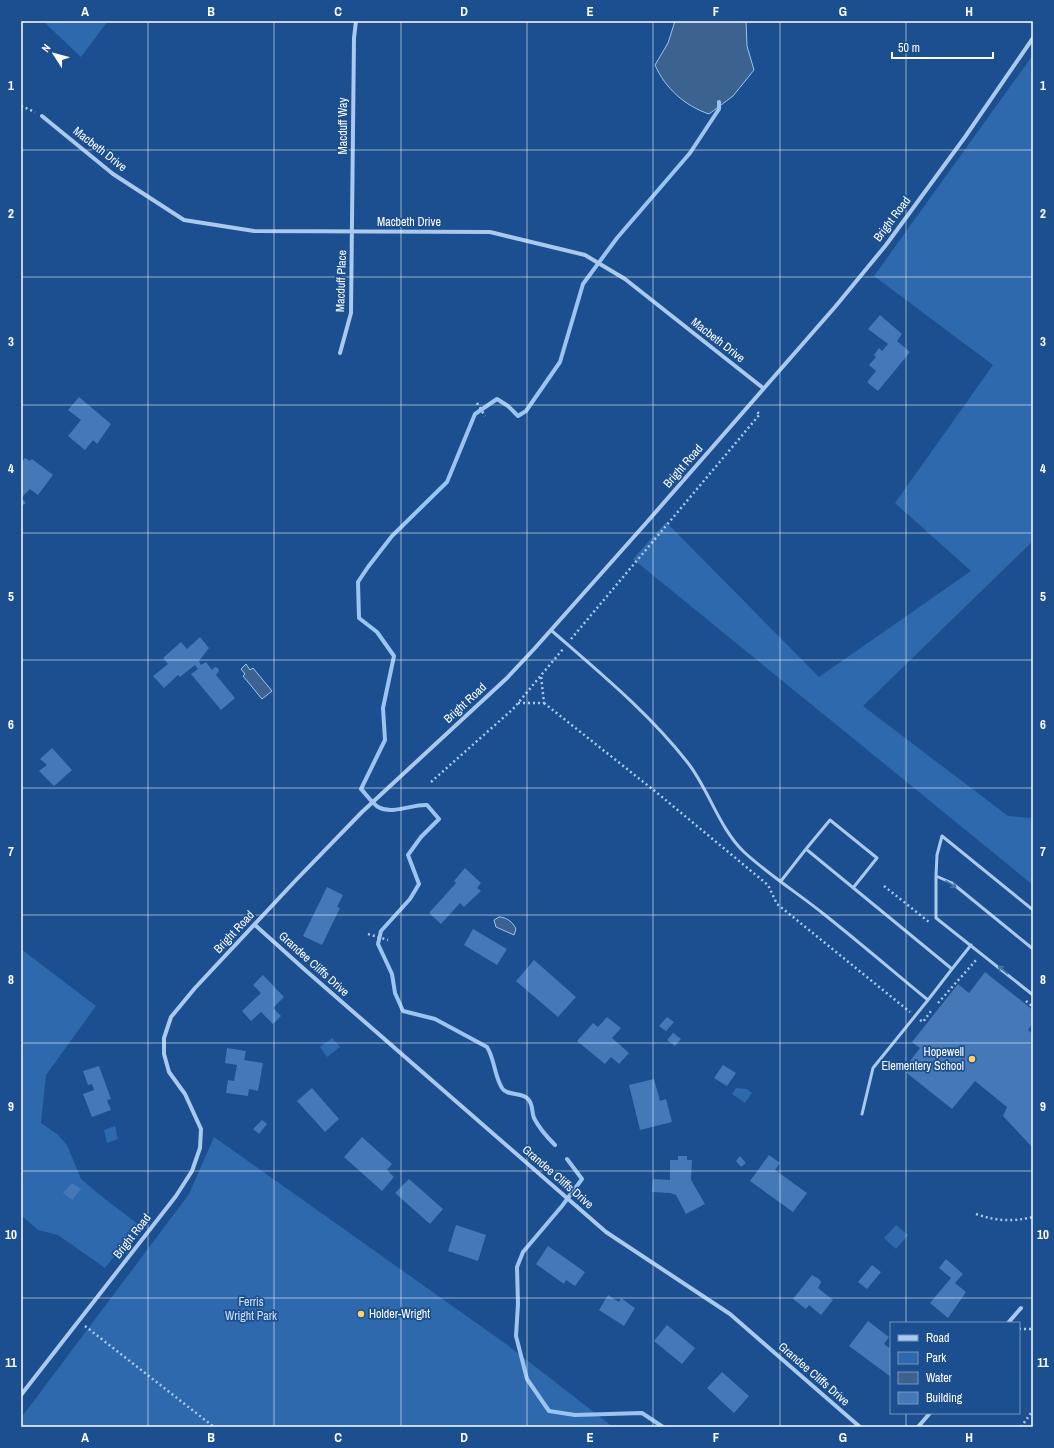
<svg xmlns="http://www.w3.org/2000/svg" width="1054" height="1448" font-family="'Archivo Narrow',sans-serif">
  <rect width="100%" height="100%" fill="#1b4f8f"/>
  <path fill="#2e69ad" d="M43,21h65l-27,36z
    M1033,55v486l-170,165 145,110 25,2v67l-400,-326 33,-37 153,155 152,-106 -76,-68 98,-138 -119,-89z
    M21,949l75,57 -50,69 -5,48 16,11 10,11 14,34 19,16 39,30 -34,43 -47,-33 -20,-5 -17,-15z
    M332,1038l8,9 -13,10 -7,-10z
    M736,1088l11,1 5,4 -7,10 -13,-9z
    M115,1126l3,13 -11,4 -3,-13z
    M214,1137l292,207 107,83h-592v-9l168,-224z
    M896,1225l12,10 -12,14 -12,-11z"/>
  <path fill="#3c6290" stroke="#9cc4f0" d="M675,21h71l1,25 7,24 -21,26 -24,18c-24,-8 -44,-26 -54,-49l13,-22z
    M246,664l4,6 3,-2 19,23 -10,8 -19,-23 2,-2 -4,-5z
    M499,917c7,0 14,5 17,12l-2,6 -18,-8 -2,-7z"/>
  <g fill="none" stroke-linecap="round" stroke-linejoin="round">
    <path stroke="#9cc4f0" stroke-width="4" d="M555,1145c-8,-8 -16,-17 -21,-27 -3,-7 0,-14 -7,-20 -7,-6 -20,-2 -25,-10 -8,-13 -7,-28 -15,-41l-52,-28 -32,-8 -8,-18 -3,-19 -14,-30 3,-13 29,-32 9,-15 -11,-29 13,-18 18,-18 -12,-14c-15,-1 -34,10 -49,2 -6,-4 -12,-13 -17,-18l24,-49 -2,-32 11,-52 -17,-24 -18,-14 -1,-36 10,-15 24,-31 55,-54 28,-68 22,-15 11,7 10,10 8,-5 34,-49 23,-78 34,-46 73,-85 29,-44v-7
      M567,1159l15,20 -20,27 -39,46 -6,15 1,37 -2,32 11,43 22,32 26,4 67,-2 21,14"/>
  </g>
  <path fill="#4478b7" d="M880,315l22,19 -5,7 13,11 -32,39 -11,-9 9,-11 -7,-6 7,-8 -2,-2 5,-7 3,3 6,-7 -20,-15z
    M79,397l32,27 -14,20 -4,-4 -8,10 -17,-14 13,-16 -13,-10z
    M25,458l5,3 2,-2 21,16 -15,20 -8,-6 -9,9 5,5 -5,3v-43z
    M200,637l9,11 -10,13 2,4 5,-3 6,8 3,-3 3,1 1,3 -3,4 19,23 -14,12 -30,-36 7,-5 -3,-4 -15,12 -2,-2 -14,13 -11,-12 15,-12 -5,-6 18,-16 6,7z
    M52,748l20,22 -18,16 -15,-15 8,-6 -7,-6z
    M465,868l16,15 -4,5 4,3 -17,16 -4,-4 -19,21 -12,-11 27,-30 -2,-2z
    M327,887l16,8 -6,12 3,1 -18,37 -19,-9z
    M473,929l34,20 -10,16 -33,-20z
    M534,960l42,37 -18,20 -42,-36z
    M985,972l48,38v13l-5,7 5,4v114l-30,-32 4,-9 -32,-26 -23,28 -49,-39 17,-22 -8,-6 46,-58 11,9z
    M263,975l21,22 -11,11 8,8 -8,8 -12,-12 -10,9 -9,-10 19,-18 -8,-8z
    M607,1017l14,11 -9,10 17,15 -10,11 -8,-7 -6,7 -28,-23 16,-18 5,4z
    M667,1017l7,5 -8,9 -7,-5z
    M673,1033l8,6 -6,7 -8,-6z
    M227,1048l19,3 -2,9 19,3 -5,28 -9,-2 -1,7 -22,-3 2,-13 6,1 3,-16 -12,-2z
    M723,1065l13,8 -9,13 -13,-8z
    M99,1066l12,33 -4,1 4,10 -19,7 -9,-23 11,-4 -2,-6 -4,1 -5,-14z
    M654,1079l6,22 6,-2 6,23 -32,8 -11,-45z
    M312,1088l27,31 -14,13 -28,-31z
    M262,1120l5,4 -8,10 -6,-5z
    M362,1137l30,27 -5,6 7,7 -12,14 -38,-34z
    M769,1155l11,8 -5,7 32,23 -14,19 -43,-31z
    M678,1156h9v4h5l-1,20 14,24 -19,10 -10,-19 -6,-2 -18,-1 1,-13 17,1v-20h8z
    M740,1156l6,7 -5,4 -5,-6z
    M409,1179l34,30 -13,15 -35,-31z
    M72,1183l9,6 -9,11 -9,-7z
    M456,1225l30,10 -8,26 -30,-10z
    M548,1246l37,26 -10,14 -9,-6 -2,4 -28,-20z
    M946,1259l17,15 -8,9 11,9 -18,26 -18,-15 21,-25 -12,-10z
    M872,1265l9,7 -14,17 -9,-7z
    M812,1275l7,4 2,3 -3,6 15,12 -12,15 -12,-10 -3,4 -13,-10z
    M608,1295l11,7 2,-4 14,10 -11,18 -25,-16z
    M868,1321l21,16 -5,7 7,5v28l-42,-31z
    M667,1325l28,23 -13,16 -28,-23z
    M722,1372l27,24 -15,17 -27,-25z"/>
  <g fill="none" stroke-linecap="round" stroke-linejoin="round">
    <path stroke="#a9c9ee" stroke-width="2.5" stroke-dasharray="2 3" stroke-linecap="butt" d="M21,106l14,6
      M477,403l8,13
      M571,639l189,-225 -5,-3
      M518,703h26l-3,-27
      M544,703l112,89 112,93 9,19 133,108
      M431,782l82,-73 50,-60
      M884,886l45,36
      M368,934l20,6
      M1026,1001l7,6
      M938,1003l39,-44
      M920,1020l3,2 8,-11
      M976,1214c20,7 36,8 57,3
      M85,1326l129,101
      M1019,1329h14
      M1021,1427l12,-17"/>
    <path stroke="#a9c9ee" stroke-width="3" d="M552,631c47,41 97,82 136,132 21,27 31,65 56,89 25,23 55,42 81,63 35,28 69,57 103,85l24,-31 -146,-120 -25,32
      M806,849l24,-29 47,38 -24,30
      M936,876l1,-21 5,-19 91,74
      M1033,949l-81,-66 -16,-7v42l97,77
      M952,969l19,-24
      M862,1114l11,-46 55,-68"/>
    <path stroke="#a9c9ee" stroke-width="4" d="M42,116l71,58 71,46 70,11 236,1 95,23 40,24 138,109
      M340,353l11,-40 3,-275 2,-17
      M255,925l49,44 302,263 124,82 130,113
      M1008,1323l13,-15
      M21,1395l155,-199 16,-25 8,-23 1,-19 -16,-35 -16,-22 -5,-18v-16l7,-21 24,-29 101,-108 66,-68 145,-134 28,-30 112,-126 188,-215 51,-62 79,-108 68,-99
      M918,1427l12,-14"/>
  </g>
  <defs><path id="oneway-shaft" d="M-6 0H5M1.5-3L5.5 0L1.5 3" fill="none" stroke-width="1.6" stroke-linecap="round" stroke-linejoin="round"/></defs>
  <g stroke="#4674ac">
    <use href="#oneway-shaft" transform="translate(951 884) rotate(32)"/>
    <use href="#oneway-shaft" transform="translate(1003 970) rotate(-141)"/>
  </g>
  <path fill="none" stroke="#fff" stroke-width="1" stroke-opacity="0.55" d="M148,21v1406M274,21v1406M401,21v1406M527,21v1406M653,21v1406M780,21v1406M906,21v1302M21,150h1012M21,277h1012M21,405h1012M21,533h1012M21,660h1012M21,788h1012M21,915h1012M21,1043h1012M21,1171h1012M21,1298h1012M906,1413v14"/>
  <g fill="#ffd166" stroke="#1b4f8f" stroke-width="1.5">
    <circle cx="972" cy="1059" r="4"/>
    <circle cx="361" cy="1314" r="4"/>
  </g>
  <g text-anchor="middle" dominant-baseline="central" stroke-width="3.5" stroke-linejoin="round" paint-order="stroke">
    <g font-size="12" fill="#fff" stroke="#1b4f8f">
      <text transform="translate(343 126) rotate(-90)">Macduff Way</text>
      <text transform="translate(100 149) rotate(38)">Macbeth Drive</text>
      <text transform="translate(892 219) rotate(-53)">Bright Road</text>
      <text x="409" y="222">Macbeth Drive</text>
      <text transform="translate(341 281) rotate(-88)">Macduff Place</text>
      <text transform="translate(718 340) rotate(38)">Macbeth Drive</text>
      <text transform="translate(683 466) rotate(-49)">Bright Road</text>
      <text transform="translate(465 703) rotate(-43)">Bright Road</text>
      <text transform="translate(234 932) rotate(-47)">Bright Road</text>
      <text transform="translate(314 964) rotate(42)">Grandee Cliffs Drive</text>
      <text transform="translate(558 1177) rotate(41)">Grandee Cliffs Drive</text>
      <text transform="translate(132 1236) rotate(-52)">Bright Road</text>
      <text transform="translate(814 1374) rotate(41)">Grandee Cliffs Drive</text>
    </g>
    <g font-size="12" fill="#fff" stroke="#1b4f8f" text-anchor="end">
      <text x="964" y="1052">Hopewell<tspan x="964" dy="14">Elementery School</tspan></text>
      <text x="369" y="1314" text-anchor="start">Holder-Wright</text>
    </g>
    <g font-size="12" fill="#cfe3fa" stroke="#1b4f8f">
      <text x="251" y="1302">Ferris<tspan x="251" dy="14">Wright Park</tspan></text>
    </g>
  </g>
  <rect width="1054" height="1448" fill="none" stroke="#1b4f8f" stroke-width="44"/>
  <rect x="890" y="1322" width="130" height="92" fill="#1b4f8f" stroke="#7695bc"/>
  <rect x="898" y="1335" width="20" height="6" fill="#a9c9ee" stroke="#7695bc"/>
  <text x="926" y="1342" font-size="12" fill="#ffffff">Road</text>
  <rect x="898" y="1352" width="20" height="12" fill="#2e69ad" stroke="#7695bc"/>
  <text x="926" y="1362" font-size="12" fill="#ffffff">Park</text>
  <rect x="898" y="1372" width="20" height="12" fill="#3c6290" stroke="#7695bc"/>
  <text x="926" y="1382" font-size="12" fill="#ffffff">Water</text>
  <rect x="898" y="1392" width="20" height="12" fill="#4478b7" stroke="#7695bc"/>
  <text x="926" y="1402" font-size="12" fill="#ffffff">Building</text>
  <g transform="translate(54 54) rotate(306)" stroke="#1b4f8f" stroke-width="3" paint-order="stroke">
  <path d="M0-3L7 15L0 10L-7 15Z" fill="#ffffff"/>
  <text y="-6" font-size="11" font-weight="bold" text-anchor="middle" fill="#ffffff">N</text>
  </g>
  <path d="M892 52v6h101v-6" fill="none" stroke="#ffffff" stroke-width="2"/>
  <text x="898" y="52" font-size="12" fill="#ffffff" stroke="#1b4f8f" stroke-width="3" paint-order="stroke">50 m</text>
  <rect x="22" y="22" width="1010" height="1404" fill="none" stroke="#fff" stroke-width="1.5"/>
  <g font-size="13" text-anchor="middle" font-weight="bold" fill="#fff">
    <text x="85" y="16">A</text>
    <text x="211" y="16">B</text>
    <text x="338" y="16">C</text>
    <text x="464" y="16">D</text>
    <text x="590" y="16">E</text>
    <text x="716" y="16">F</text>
    <text x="843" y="16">G</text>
    <text x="969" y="16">H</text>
    <text x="11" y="90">1</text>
    <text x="1043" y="90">1</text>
    <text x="11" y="218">2</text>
    <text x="1043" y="218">2</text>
    <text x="11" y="346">3</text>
    <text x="1043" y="346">3</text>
    <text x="11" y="473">4</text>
    <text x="1043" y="473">4</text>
    <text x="11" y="601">5</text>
    <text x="1043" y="601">5</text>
    <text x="11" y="729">6</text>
    <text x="1043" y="729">6</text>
    <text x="11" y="856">7</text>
    <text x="1043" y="856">7</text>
    <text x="11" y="984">8</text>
    <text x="1043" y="984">8</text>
    <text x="11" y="1111">9</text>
    <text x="1043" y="1111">9</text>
    <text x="11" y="1239">10</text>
    <text x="1043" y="1239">10</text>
    <text x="11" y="1367">11</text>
    <text x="1043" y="1367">11</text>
    <text x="85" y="1442">A</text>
    <text x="211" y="1442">B</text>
    <text x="338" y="1442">C</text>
    <text x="464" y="1442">D</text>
    <text x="590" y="1442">E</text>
    <text x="716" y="1442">F</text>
    <text x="843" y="1442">G</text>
    <text x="969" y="1442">H</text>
  </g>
</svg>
